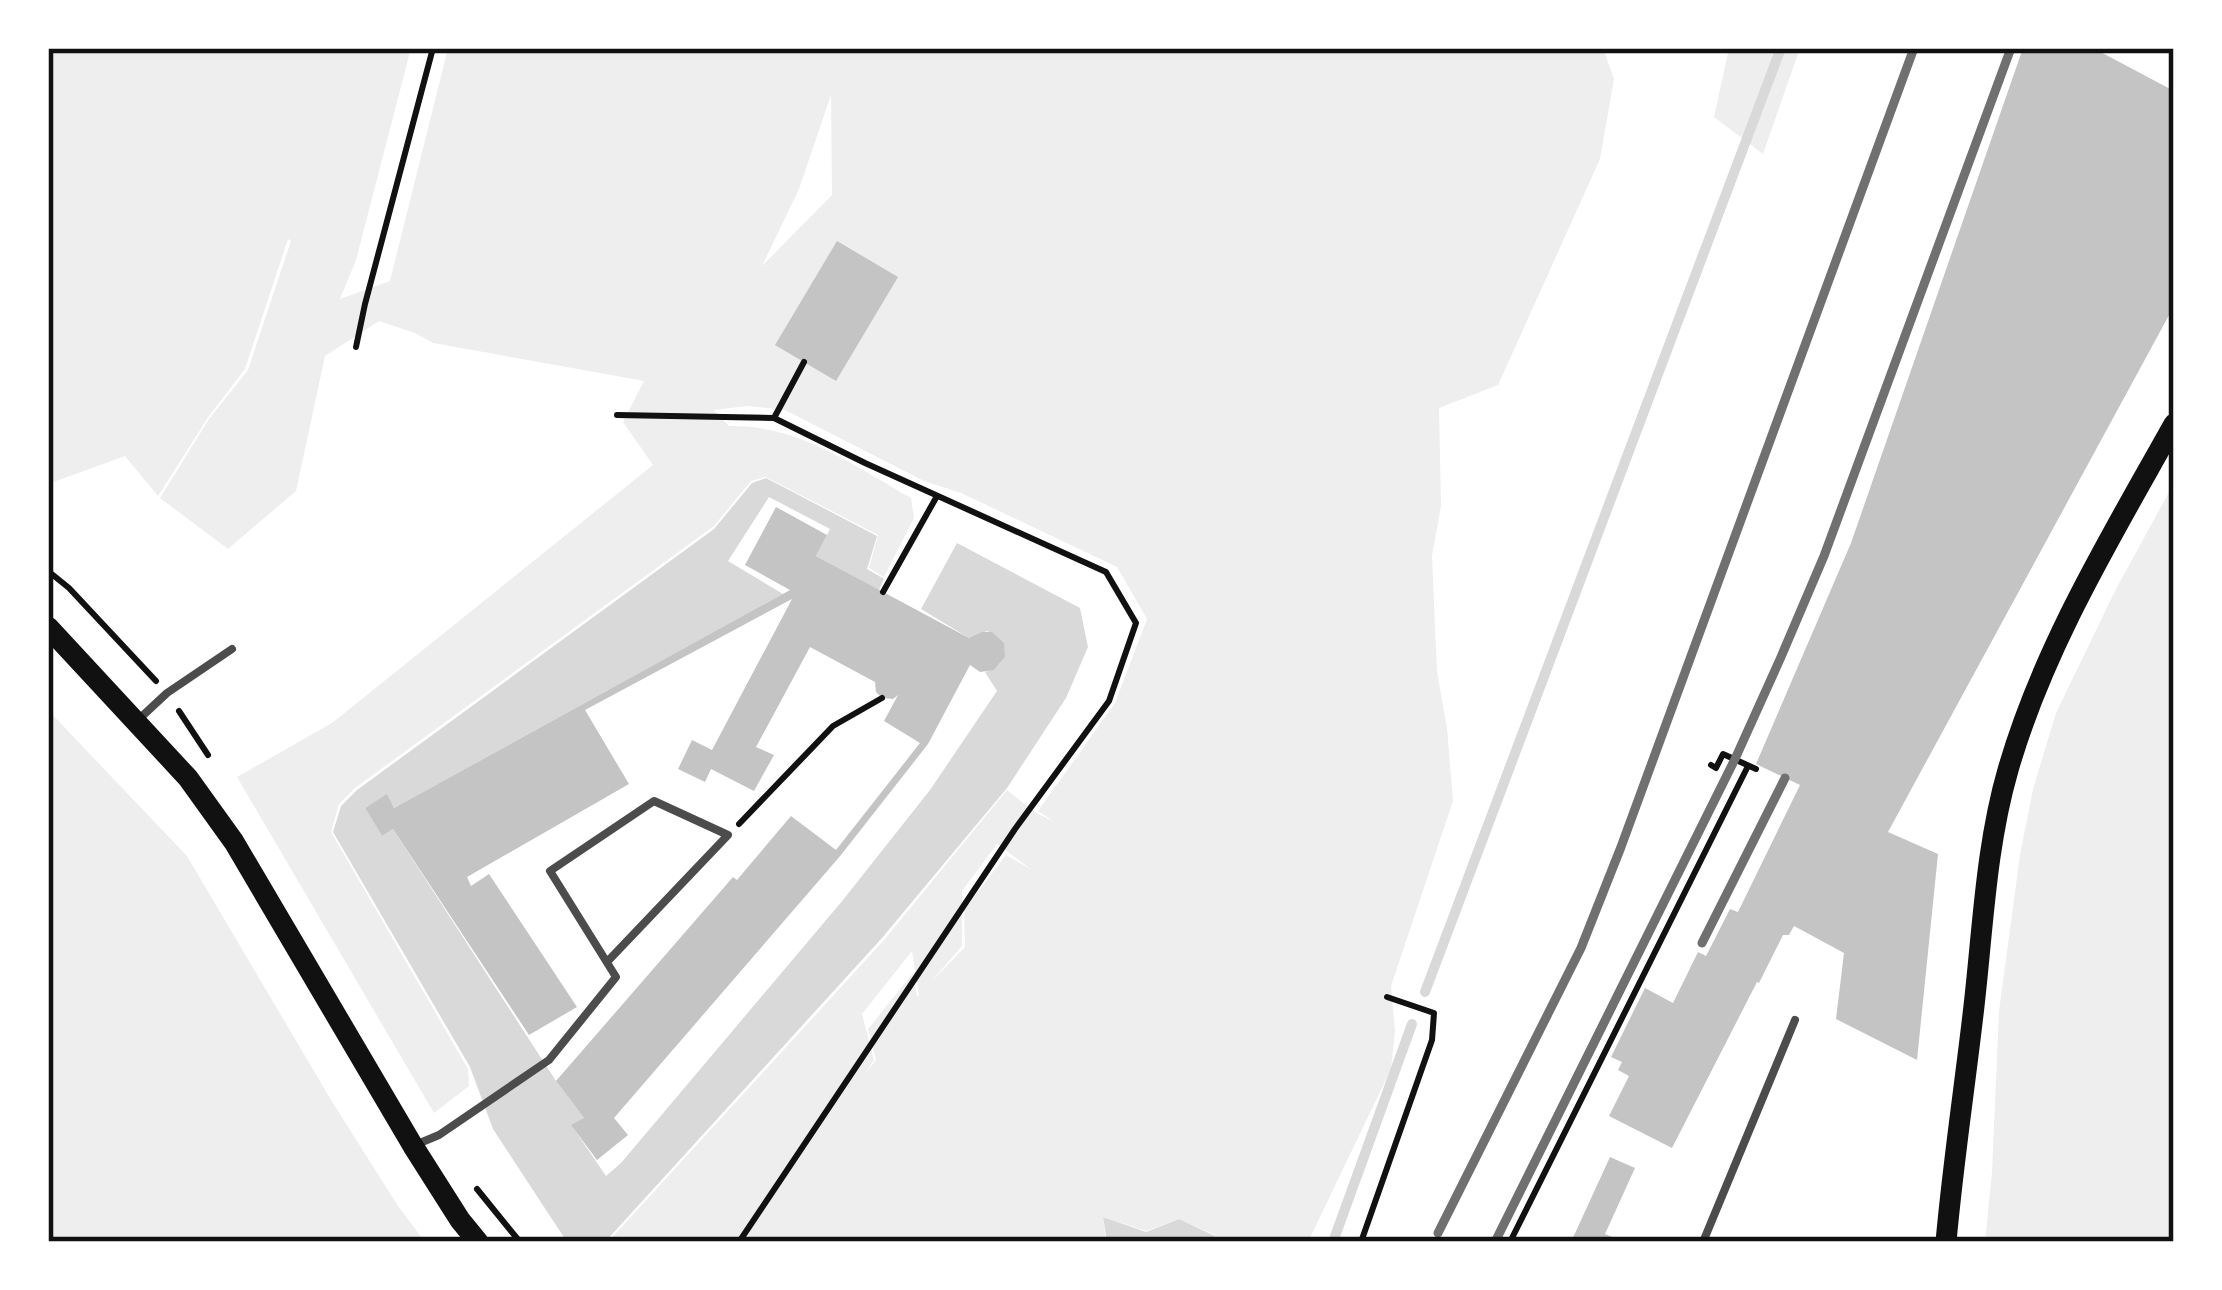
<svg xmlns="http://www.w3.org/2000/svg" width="2222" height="1290" font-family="Overpass,sans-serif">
  <rect width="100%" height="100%" fill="#fff"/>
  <path fill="#eee" fill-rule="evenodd" d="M48,48h363l-55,212 -16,39 50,-18 58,-233h1155l11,31 -14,80 -102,226 -59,23 2,98 -9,50 5,116 10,56 6,73 -62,185 4,45 -4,38 -83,173h-95l2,-7 -36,-16 -33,12 -43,-14 3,25h-498l276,-302 123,-150 29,23 19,9 -17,-11 77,-108 32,-84 -30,-52 -156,-74 -37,-12 -139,-71 -38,-4 -33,4 15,16c71,-1 122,38 182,72l3,20 -30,59 -15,-9 9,-33 -112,-58 -15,4 -37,45 -359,262 -16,16 -8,28 137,237 1,17 -35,27 -197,-336 95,-54 321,-258 -30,-43 21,-41 -211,-38 -18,-10 -36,-12 -54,35 -29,135 -68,58 -68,-51 49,-79 39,-49 43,-129 -3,-2 -43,130 -36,47 -51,80 -33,-40 -77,28zM831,95l1,100 -70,71 37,-77zM997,844l35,26 -26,-15 -42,55 1,37 -35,36 32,-37v-55zM912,951l7,45h-2l-4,-23 -45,56 8,31 -12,15 10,-15 -12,-46z
    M1729,48h71l-37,106 -49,-37z
    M2174,483v759h-189l7,-70 7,-161 21,-156 13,-66 23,-76 60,-124z
    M48,710l139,146 144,244 67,106 27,36h-377z"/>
  <path fill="#d9d9d9" d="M766,478l111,58 -10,33 17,10 -5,11 -63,-34 14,-27 -61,-32 -41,64 55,33 -389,214 -7,-13 -22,13 17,28 11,-7 163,252 28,37 -12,8 34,50 15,-13 222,-263 87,-110 67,-99 -12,-19c25,-6 25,-32 2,-41l-18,7 -48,-29 36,-66 123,65 8,39 -22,51 -59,90 -125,150 -277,304h-38l-74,-113 -23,-62 -137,-235 8,-26 16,-16 357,-261 38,-46z
    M1103,1217l43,15 33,-13 36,17 -2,6h-106z"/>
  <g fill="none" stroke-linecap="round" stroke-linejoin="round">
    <path stroke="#d9d9d9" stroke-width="10" d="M1425,992l356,-944
      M1333,1242l79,-218"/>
  </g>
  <path fill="#c4c4c4" d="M2023,48h70l81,43v215l-286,526 50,22 -21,206 -81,-41 8,-66 -50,-27 -5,9h-6l-24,48 -2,-1 -85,166 -63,-32 20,-40 -11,-6 4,-8 -11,-5 34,-69 28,15 25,-51 8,4 24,-47 8,3 62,-127 -44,-21 95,-221z
    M837,241l61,36 -62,104 -61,-36z
    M776,507l51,28 -11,21 153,82 13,-6h10l12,11 1,14 -11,13 -14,2 -10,-7 -42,79 -87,111 -227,263 14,17 -31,25 -26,-35 13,-7 -28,-37 177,-204 4,3 54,-64 45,34 84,-107 -36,-22 14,-26 -5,4 -11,-1 -6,-6 -1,-10 -65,-35 -54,100 18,8 -20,36 -43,-22 -6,13 -27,-13 14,-29 20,10 80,-151 -207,111 44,74 -162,93 4,9 18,-12 88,133 -48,28 -136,-206 -11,7 -17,-28 22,-14 7,14 396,-218 -45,-25z
    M1610,1157l25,11 -30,66 19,8h-53z"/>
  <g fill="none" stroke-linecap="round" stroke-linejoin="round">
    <path stroke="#111" stroke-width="6" d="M356,347l9,-43 68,-256
      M617,415l157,3 91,45 241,109 30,51 -27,78 -94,128 -276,413
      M774,418l30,-56
      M48,571l21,17 87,93
      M883,592l54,-96
      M179,711l29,44
      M1711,765l5,3 7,-14 33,15
      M739,824l94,-98 49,-28
      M477,1189l43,53
      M1361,1242l71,-202 2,-27 -47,-16
      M1510,1242l237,-474"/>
    <path stroke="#4c4c4c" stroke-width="8" d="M138,720l29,-27 65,-44
      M415,1145l24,-10 110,-75 67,-83 -66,-106 104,-70 74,34 -121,127
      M1703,1242l92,-222"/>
    <path stroke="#111" stroke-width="21" d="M48,627l140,151 46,64 179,304 47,74 18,22
      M1946,1242c7,-79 19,-157 28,-236 9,-79 12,-160 34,-236 35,-122 104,-235 166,-346"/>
    <path stroke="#707070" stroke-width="9" d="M1702,943l83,-165
      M1438,1233l143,-285 40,-101 293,-799
      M1495,1242l240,-483 46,-102 43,-101 187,-508"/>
  </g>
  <rect width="2222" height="1290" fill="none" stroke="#ffffff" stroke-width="102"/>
  <rect x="51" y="51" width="2120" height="1188" fill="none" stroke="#111" stroke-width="4.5"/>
</svg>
